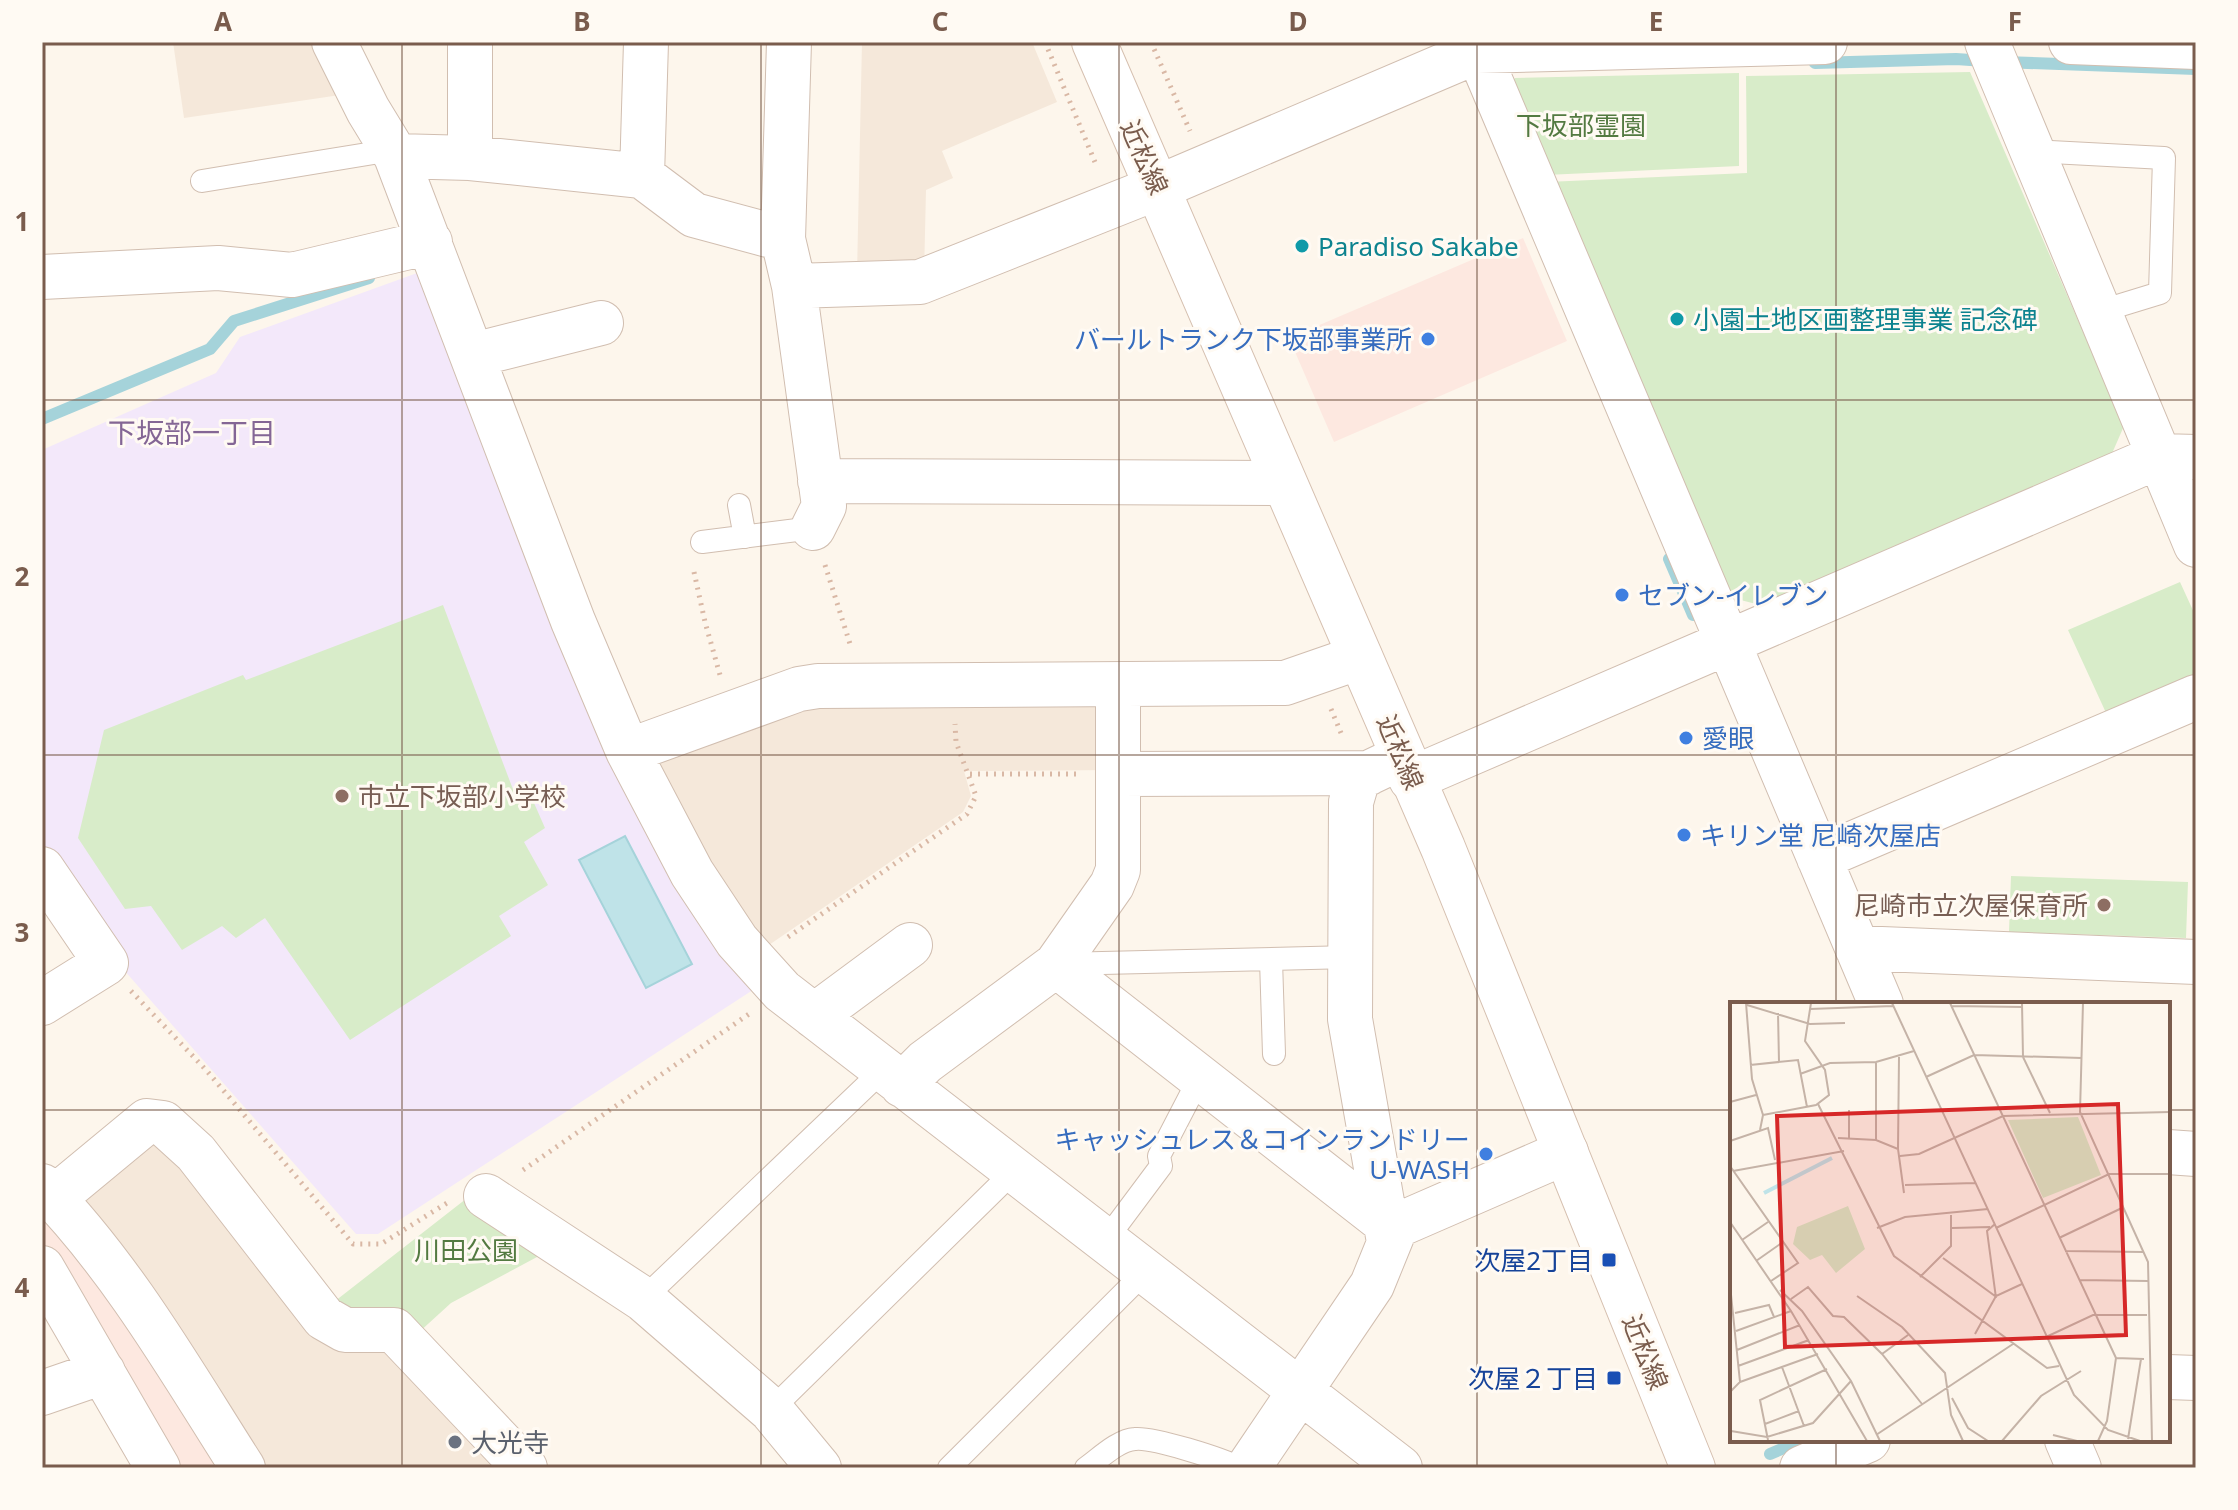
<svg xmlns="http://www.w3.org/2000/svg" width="2238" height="1510" font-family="'Noto Sans','Noto Sans JP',sans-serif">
  <rect width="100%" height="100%" fill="#fdf6ec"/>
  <path fill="#f5e8da" d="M173,42h139l28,53 -156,23z
    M862,42h170l25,60 -115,49 11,27 -27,12 -2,86 -67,-2z
    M1115,689v81l-151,1 7,25 -8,16 -197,135 -125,-191 175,-65z
    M147,1121l177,197 70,12 131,138h-282l-177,-257z"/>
  <path fill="#fde8e0" d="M1523,238l44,103 -233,101 -45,-104z
    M42,1188l201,280h-77l-124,-220z"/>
  <path fill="#f3e8fa" d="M431,268l328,718 -381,248h-22l-240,-273 -74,-107v-404l174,-77 24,-36z"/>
  <path fill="#d8ecc9" d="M1970,72l154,354 -14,32 -350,147 -39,-10 -174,-413 200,-9 -1,-97z
    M1739,73v93l-193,9 -36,-91 5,-6z
    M2180,582l16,35v58l-89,40 -39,-85z
    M443,605l71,187 13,-5 18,41 -21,14 24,43 -49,31 12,20 -161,104 -85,-122 -29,20 -14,-12 -40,24 -31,-44 -26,3 -47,-71 26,-108 139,-55 3,5z
    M2011,876l177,6 -2,56 -177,-6z
    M471,1195l81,54 -101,54 -34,31 -87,-29z"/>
  <path fill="#bfe3e8" stroke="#a5d3da" stroke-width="2" d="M625,836l67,128 -46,24 -67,-128z"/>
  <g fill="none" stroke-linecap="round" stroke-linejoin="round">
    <path stroke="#a5d3da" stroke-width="12" d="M2003,62l193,7
      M1815,63l141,-4 29,2
      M42,419l168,-70 24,-28 135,-43
      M1669,559l24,56
      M1770,1454l33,-14"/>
    <defs>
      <path id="lane" d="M2031,151l133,7 -4,135 -62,19
        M202,181l190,-31
        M739,505l6,32
        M702,542l111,-14
        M1271,960l3,94
        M1060,964l291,-7
        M1105,1241l56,-75 -2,-10 41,-79
        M643,1299l240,-229
        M771,1410l243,-239
        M949,1468l196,-196
        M1086,1468c13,-9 32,-28 49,-29 18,-2 87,20 104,29"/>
      <path id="street" d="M334,42l34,68 28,46 177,465 55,130 64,122 45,68 45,50 618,477
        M470,42v116
        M789,42l-6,197 11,47 30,220 -11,22
        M1474,42l407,962
        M1987,42l209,503
        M2071,42l125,5
        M396,156l74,2 172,18 52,39 89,24
        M642,176l4,-134
        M42,277l176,-9 74,7 138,-33
        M794,286l126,-4 239,-95 319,-136 347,-9
        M473,355l128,-32
        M820,481l464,2
        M628,751l171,-62 19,-3 467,-3 75,-26
        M1118,774l251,-1
        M1411,779l749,-323 36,1
        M1819,858l377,-161
        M42,869l64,94 -64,40
        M1857,948l339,14
        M1056,965l330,258
        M814,1016l96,-71
        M902,1085l23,-23 131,-97 56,-80 6,-15v-185
        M2168,1152l28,2
        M42,1186c81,83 139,185 201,282
        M486,1196l157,103 128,111 48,58
        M54,1198l93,-77 16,2 33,30 128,165 21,12h49l131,138
        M1389,1242l-39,-223 1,-217 7,-24 44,-21
        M42,1268l116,200
        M2168,1377l28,1
        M42,1393l61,-21
        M2067,1440l12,28
        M1248,1468l124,-183 24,-59 170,-74
        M1802,1468l66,-28"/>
      <path id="secondary" d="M1094,42l349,806 250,620"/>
    </defs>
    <use href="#lane" stroke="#d1beb0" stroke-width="24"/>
    <use href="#street" stroke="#d1beb0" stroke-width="46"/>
    <use href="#secondary" stroke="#d6c0b0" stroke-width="46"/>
    <path stroke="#d9b8a5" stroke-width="5" stroke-dasharray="2 6" stroke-linecap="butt" d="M1045,42l52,125
      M1151,42l39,89
      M825,565l26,82
      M694,572l11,50 15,53
      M1331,709l10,24
      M970,774h107
      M788,937l179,-123 9,-18 -20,-54 -1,-18
      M131,991l76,80 146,173h28l66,-41
      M523,1170l226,-156"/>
    <use href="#lane" stroke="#fff" stroke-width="22"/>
    <use href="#street" stroke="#fff" stroke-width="44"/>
    <use href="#secondary" stroke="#fff" stroke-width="44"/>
  </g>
  <path fill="none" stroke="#7a5c4d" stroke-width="2" stroke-opacity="0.55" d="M402,42v1426M761,42v1426M1119,42v1426M1477,42v1426M1836,42v962M42,400h2154M42,755h2154M42,1110h1690M2168,1110h28M1836,1440v28"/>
  <g fill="#0f9aa8" stroke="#fffaf3" stroke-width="3">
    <circle cx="1302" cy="246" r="8"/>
    <circle cx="1677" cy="319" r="8"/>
  </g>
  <g fill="#3f7fe0" stroke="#fffaf3" stroke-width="3">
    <circle cx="1428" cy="339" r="8"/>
    <circle cx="1622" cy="595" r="8"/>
    <circle cx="1686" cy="738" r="8"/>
    <circle cx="1684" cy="835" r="8"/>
    <circle cx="1486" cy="1154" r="8"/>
  </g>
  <g fill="#8d6e63" stroke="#fffaf3" stroke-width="3">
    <circle cx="342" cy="796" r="8"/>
    <circle cx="2104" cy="905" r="8"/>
  </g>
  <g fill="#1a4fb4" stroke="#fffaf3" stroke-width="3">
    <rect x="1601" y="1252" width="16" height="16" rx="4"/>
    <rect x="1606" y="1370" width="16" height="16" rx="4"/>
  </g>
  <circle fill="#6b7280" stroke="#fffaf3" stroke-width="3" cx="455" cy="1442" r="8"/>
  <g text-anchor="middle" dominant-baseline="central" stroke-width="6" stroke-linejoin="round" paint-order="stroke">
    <g font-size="26" fill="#537a41" stroke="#fffaf3">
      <text x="1581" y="125">下坂部霊園</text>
      <text x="466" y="1250">川田公園</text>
    </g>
    <g font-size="26" fill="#7a5c4d" stroke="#fffaf3">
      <text transform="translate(1145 157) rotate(66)">近松線</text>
      <text transform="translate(1401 752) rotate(67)">近松線</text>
      <text transform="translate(1646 1352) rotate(68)">近松線</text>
    </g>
    <g font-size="26" fill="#0d838f" stroke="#fffaf3" text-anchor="start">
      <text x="1318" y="246">Paradiso Sakabe</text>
      <text x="1693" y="319">小園土地区画整理事業 記念碑</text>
    </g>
    <g font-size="26" fill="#366cbe" stroke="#fffaf3" text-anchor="start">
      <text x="1412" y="339" text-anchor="end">バールトランク下坂部事業所</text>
      <text x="1638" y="595">セブン-イレブン</text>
      <text x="1702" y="738">愛眼</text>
      <text x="1700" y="835">キリン堂 尼崎次屋店</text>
      <text x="1470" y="1139" text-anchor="end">キャッシュレス＆コインランドリー<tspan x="1470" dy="30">U-WASH</tspan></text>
    </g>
    <g font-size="26" fill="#785e54" stroke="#fffaf3" text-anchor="start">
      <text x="358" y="796">市立下坂部小学校</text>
      <text x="2088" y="905" text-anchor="end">尼崎市立次屋保育所</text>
    </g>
    <g font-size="26" fill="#164399" stroke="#fffaf3" text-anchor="end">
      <text x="1593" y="1260">次屋2丁目</text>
      <text x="1598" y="1378">次屋２丁目</text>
    </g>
    <g font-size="26" fill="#5b616d" stroke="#fffaf3" text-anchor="start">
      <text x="471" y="1442">大光寺</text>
    </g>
    <g font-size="28" fill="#846695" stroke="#fffaf3">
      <text x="192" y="432">下坂部一丁目</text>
    </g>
  </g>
  <g transform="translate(1730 1002)">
    <rect width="440" height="440" fill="#fdf6ec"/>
    <path d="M348,115l23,58 -58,23 -35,-78zM118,204l17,43 -29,24 -14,-18 -12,5 -17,-16 4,-17z" fill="#d8ecc9"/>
    <path fill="none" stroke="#bfe3e8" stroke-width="4" d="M34,191l68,-35"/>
    <path fill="none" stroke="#c5b3a7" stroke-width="2" d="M16,1l6,76 11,36 -3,15M162,1l182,392 34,35 32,11M220,1l166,355 -9,63 -9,20M292,1l1,54 27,56M353,1l-3,109 68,150 4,179M17,3l63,19 35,-1M221,4l72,1M80,7l83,-3M48,11l1,49M169,55l-1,92 6,44M20,63l48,-5 9,47M70,72l30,-11 46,-1 38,-11M196,75l48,-22 108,3M0,100l26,-7M88,102l76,152 153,112 12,-2M119,108v28M33,113l53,-10 13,-10 -4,-25 -20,-29 6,-38M108,136l38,2 22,9M146,138v-78M0,139l38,-13 7,32M170,154l19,-2 84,-38 167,-4M0,164l68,97 -27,18M3,169l111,-20M175,183l70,-2M0,220l61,89 76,130M265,222l-8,7 9,67M147,226l28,-11 83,-8M222,226l38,-1M266,226l113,-54h61M329,236l65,-31M12,238l26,-18M335,249l79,1M213,256l52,38M26,259l27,-19M190,275l31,-31v-31M349,278l69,1M0,283l10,97 -10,10M50,288l22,21 49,70 29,60M127,294l45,31 43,46 6,42 12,26M61,297l17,-12 25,29 11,1 38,37 40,50M5,311l34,-8 5,12M6,329l55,-20M245,332l21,-38 26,-12M316,335l47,-22h54M7,348l63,-25M152,352l26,-19M386,356l28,1M8,364l71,-26M52,365l22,59M10,380l78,-28M222,396l16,30 20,13M35,422l34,-13M1,429l36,6 46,-14 38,-42M146,433l137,-91M323,433l24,6M398,437l13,-80M38,438l-8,-40 67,-31M272,439l39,-45 40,-25"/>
    <path fill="#d62828" fill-opacity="0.15" stroke="#d62828" stroke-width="4" d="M388,102l8,231 -341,12 -8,-231z"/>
    <rect width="440" height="440" fill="none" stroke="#7a5c4d" stroke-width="4"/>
  </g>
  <rect width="2238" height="1510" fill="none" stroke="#fffaf3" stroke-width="88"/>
  <rect x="44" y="44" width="2150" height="1422" fill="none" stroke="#7a5c4d" stroke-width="3"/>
  <g font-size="26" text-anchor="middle" font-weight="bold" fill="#7a5c4d">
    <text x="223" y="31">A</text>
    <text x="582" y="31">B</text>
    <text x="940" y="31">C</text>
    <text x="1298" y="31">D</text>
    <text x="1656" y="31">E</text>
    <text x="2015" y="31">F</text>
    <text x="22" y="231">1</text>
    <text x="22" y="586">2</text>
    <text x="22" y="942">3</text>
    <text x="22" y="1297">4</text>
  </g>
</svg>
